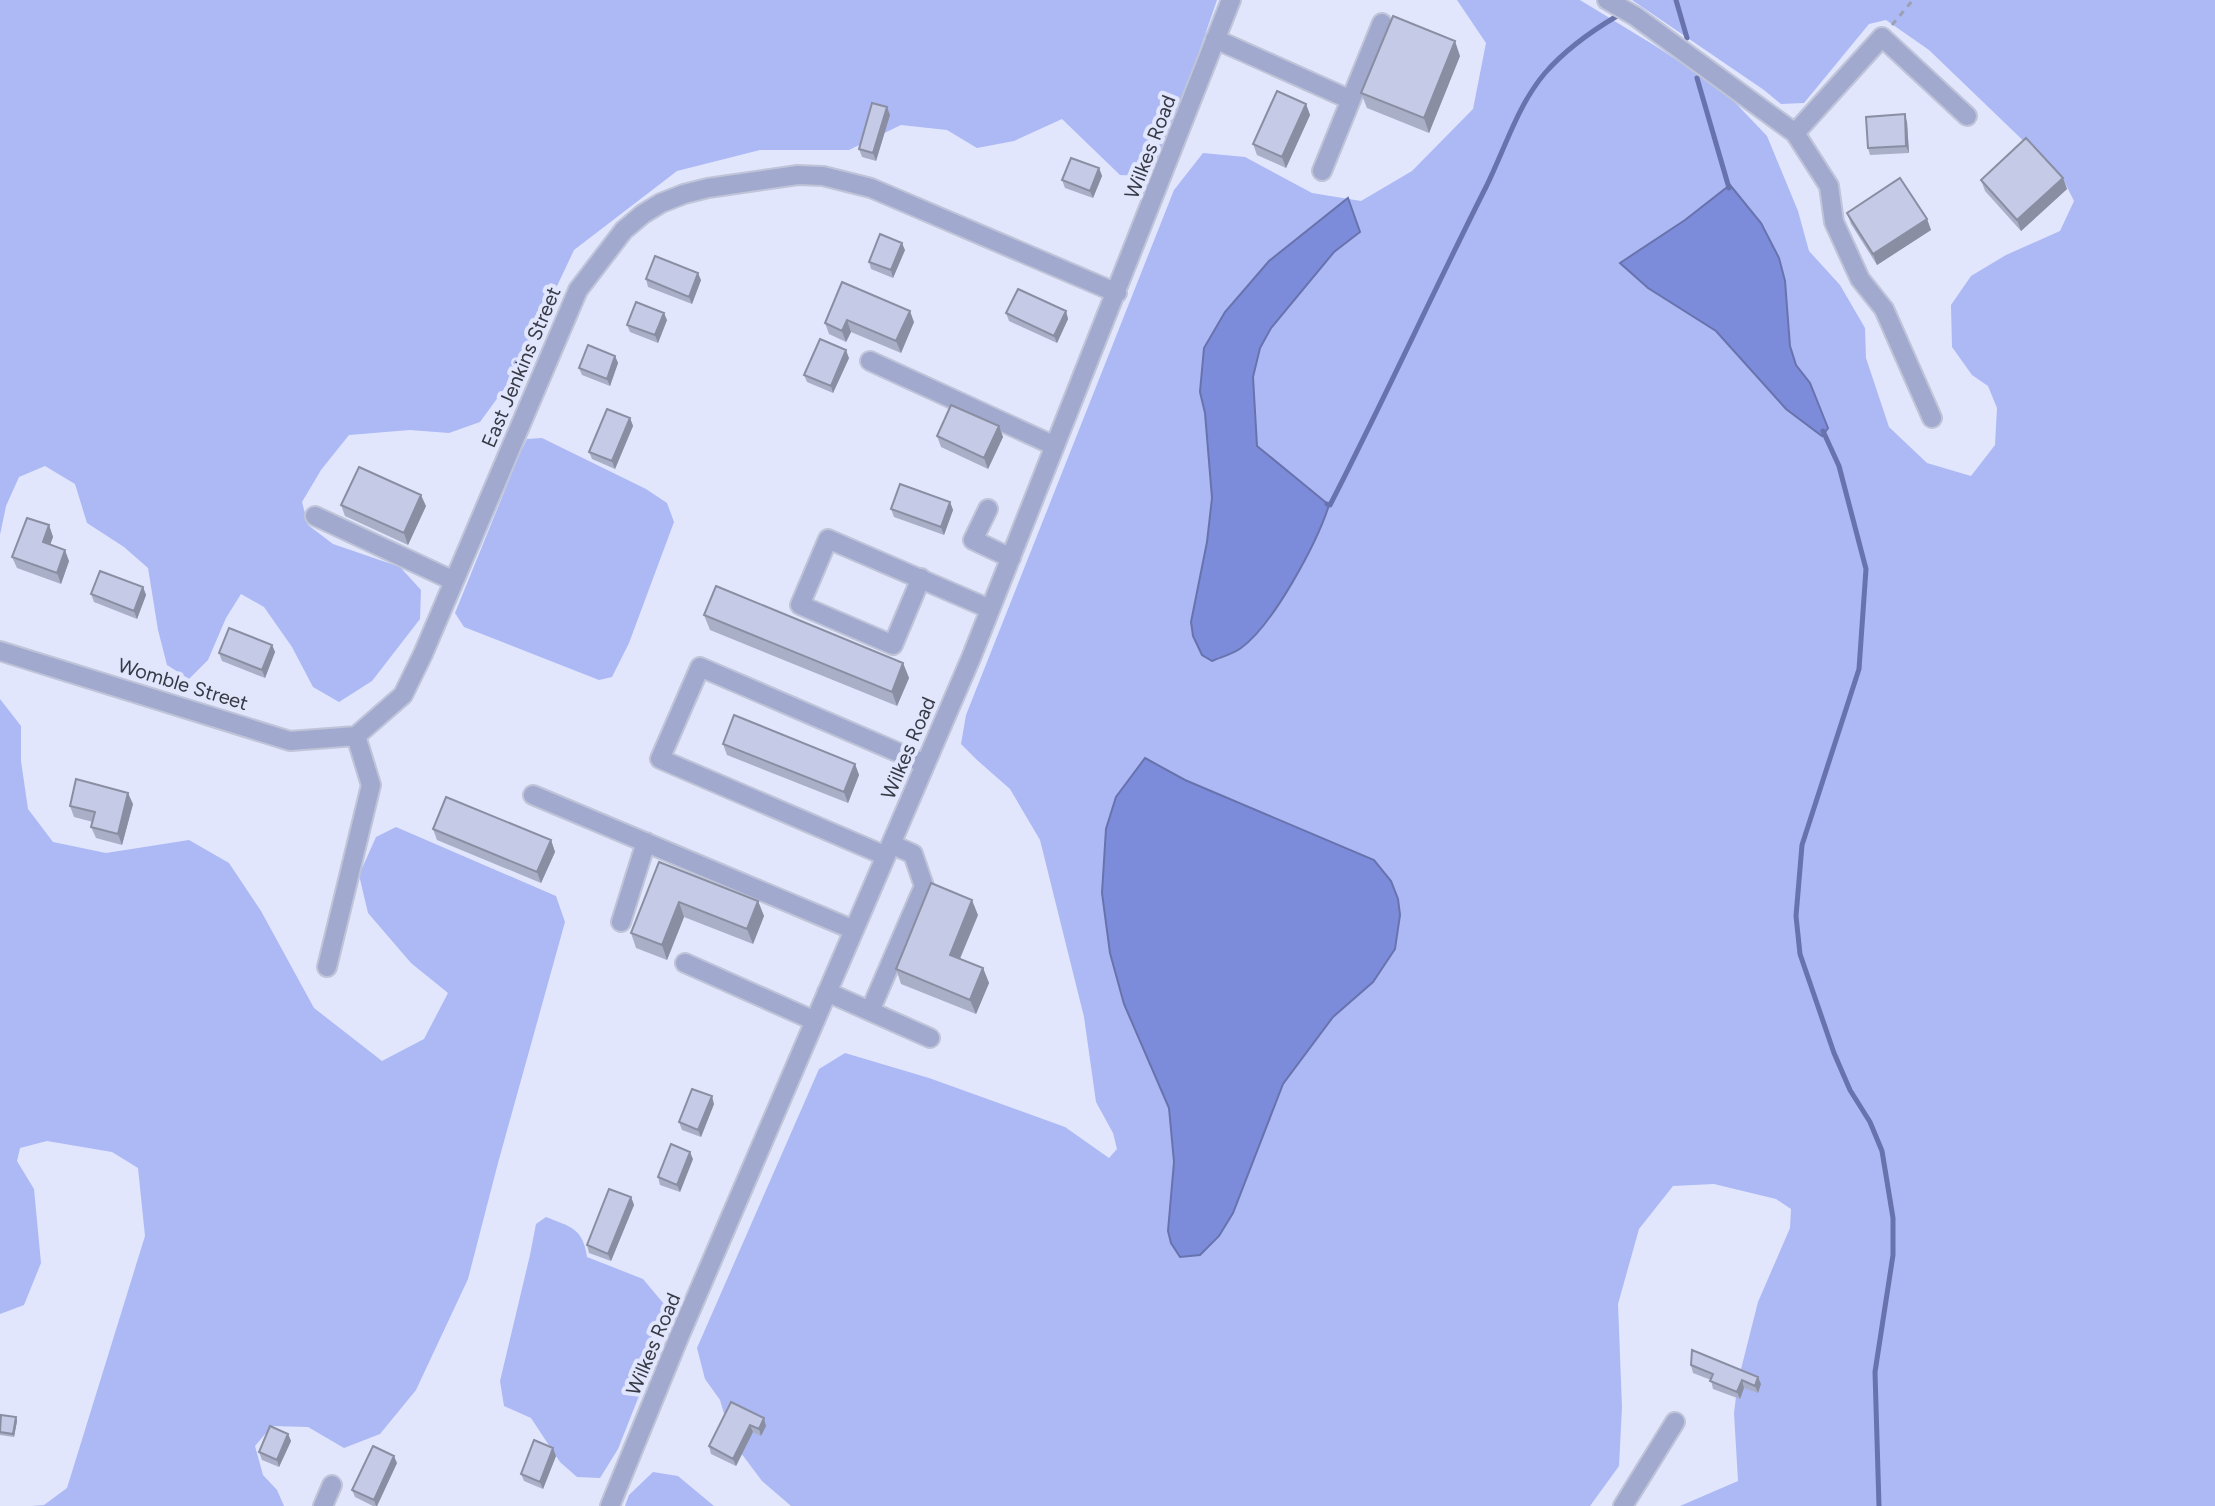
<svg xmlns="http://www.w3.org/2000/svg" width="2215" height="1506" font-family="Figtree,sans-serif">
  <rect width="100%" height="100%" fill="#e1e6fd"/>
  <path fill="#acb9f5" d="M0,0h1217l-51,148 -26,28 -20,-1 -58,-56 -48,22 -37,7 -30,-18 -46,-5 -52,25h-89l-83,21 -103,79 -57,121 -37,51 -31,11 -39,-3 -61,5 -28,35 -19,32 6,23 25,19 67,23 21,23 -1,29 -48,62 -33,21 -26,-15 -21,-40 -28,-40 -23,-13 -15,24 -18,42 -19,19 -22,-14 -9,-35 -10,-62 -24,-21 -37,-24 -12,-39 -30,-18 -26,11 -13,29 -6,29z
    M1457,0h123l77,47 68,45 42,44 31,75 11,40 31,34 25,43 1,30 23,69 38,36 44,13 24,-31 2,-37 -9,-22 -16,-11 -20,-28 -1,-42 20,-29 35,-21 54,-24 14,-30 -11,-22 -134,-129 -43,-30 -17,4 -65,79 -23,1 -17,-14 -132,-90h583v1506h-535l58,-25 -4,-68 4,-32 20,-79 32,-74 1,-19 -15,-10 -62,-15 -41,2 -34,43 -21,75 4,103 -3,59 -29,40h-799l-29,-25 -30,-40 -12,-41 -15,-21 -8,-31 122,-279 26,-16 84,25 136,49 44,31 8,-9 -4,-16 -17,-31 -12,-85 -44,-177 -30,-51 -33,-29 -16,-16 5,-29 208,-525 29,-37 42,4 67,36 49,8 51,-30 61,-62 13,-66z
    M542,438l104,51 21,14 7,19 -45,121 -17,34 -13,3 -135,-53 -9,-14 65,-160 7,-14z
    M0,699l21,27v35l7,48 25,33 53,11 83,-13 40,23 32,48 53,97 68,53 42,-22 24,-46 -37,-30 -43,-50 -9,-38 17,-38 20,-10 160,69 9,26 -67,241 -30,116 -52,111 -36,44 -36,14 -36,-21 -36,-1 -17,20 8,29 14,15 7,16h-252l12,-1 23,-17 78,-252 -7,-68 -26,-16 -65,-11 -27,7 -3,13 17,28 7,74 -17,42 -24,9z
    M546,1217c25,10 37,11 41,40l56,22 21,25 3,21 -49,124 -18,29 -23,-1 -17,-15 -29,-44 -27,-12 -4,-25 30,-126 6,-31z
    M653,1472l25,4 36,30h-89l4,-11z"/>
  <path fill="#7d8cda" stroke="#6873ad" stroke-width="2" d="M1730,185l31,38 18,35 6,23 5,65 6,19 14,18 18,45 -6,8 -36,-27 -70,-78 -68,-43 -28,-25 65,-43z
    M1348,198l12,34 -26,20 -63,76 -11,20 -7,29 4,69 72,59c-12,38 -56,120 -88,143 -8,6 -20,9 -29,13l-10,-6 -9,-19 -2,-14 16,-80 5,-44 -7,-85 -5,-21 4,-44 21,-36 44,-51z
    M1145,758l40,22 189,80 17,21 7,18 2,16 -5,34 -22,33 -40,35 -50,67 -50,129 -14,23 -19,19 -20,2 -9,-14 -3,-12 6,-69 -5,-54 -45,-104 -14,-51 -8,-60 4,-64 10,-32z"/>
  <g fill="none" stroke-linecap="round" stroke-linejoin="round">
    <path stroke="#6873ad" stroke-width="5" d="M1676,0l11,38
      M1697,78l32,110
      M1823,431l16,35 27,103 -7,100 -57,176 -6,71 4,38 34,99 16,37 20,32 12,29 11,67v37l-18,117 4,134
      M1327,504l3,1c54,-105 103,-213 156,-318 19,-38 31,-81 59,-114 20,-23 45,-41 72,-57"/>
    <defs>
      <path id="minor" d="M1607,0l28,16 160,117 34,53 5,36 26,57 24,30 48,109
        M1215,39l136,61
        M1795,133l87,-96 85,79
        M1322,171l60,-148
        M870,361l185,85
        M988,509l-15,31 38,18
        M315,516l139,65
        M921,578l-28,67 -93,-40 28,-66 162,70
        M0,651l290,90 66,-5
        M533,795l321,135
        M886,856l-226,-97 40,-92 225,97
        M621,922l25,-80
        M685,963l130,58
        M327,967l44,-182 -15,-49 47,-41 20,-41 155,-364 46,-60 19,-16 18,-11 23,-9 24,-6 90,-13 25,1 48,12 246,105
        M827,992l103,46
        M870,1011l54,-125 -11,-32 -22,-10
        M323,1506l9,-21
        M610,1506l69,-169 292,-679 260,-658
        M1623,1506l52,-84"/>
    </defs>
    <use href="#minor" stroke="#bfc4d8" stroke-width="22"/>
    <path stroke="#9ca0b2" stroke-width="3" stroke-dasharray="6 6" stroke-linecap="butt" d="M1892,25l21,-25"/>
    <use href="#minor" stroke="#a1aace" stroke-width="18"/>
  </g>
  <path fill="#a9afc7" d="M1460,56l-31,77 -62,-25 -6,-15z
    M1306,104l4,11 -24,53 -29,-13 -4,-11z
    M890,115l-14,46 -14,-4 -3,-8z
    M1907,122l2,31 -39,2 -2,-7z
    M1099,168l3,8 -9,22 -28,-10 -3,-8z
    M2063,178l4,11 -46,42 -36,-40 -4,-11z
    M1847,213l80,6 4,11 -54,35 -26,-41z
    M905,250l-12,28 -22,-9 -2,-7z
    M646,279l55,1 -9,24 -44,-17z
    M842,282l72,40 -13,31 -50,-21 -5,10 -17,-8 -4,-11z
    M1066,311l2,8 -11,24 -48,-22 -3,-8z
    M667,320l-9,23 -28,-11 -3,-7z
    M615,356l3,7 -8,23 -28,-11 -3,-7z
    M849,358l-16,35 -26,-11 -3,-7z
    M630,418l3,8 -18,43 -23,-10 -3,-7z
    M999,426l4,11 -15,32 -47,-22 -4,-11z
    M950,502l3,8 -9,25 -50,-18 -3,-8z
    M341,505l85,1 -18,39 -63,-29z
    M49,525l4,12 -3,8 19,16 -8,23 -44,-16 -5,-11z
    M143,587l3,8 -9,24 -43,-17 -3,-8z
    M704,615l199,48 6,15 -12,28 -187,-76z
    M272,645l3,7 -10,26 -43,-17 -3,-8z
    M723,744l132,20 4,11 -11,28 -121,-48z
    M133,804l-11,41 -26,-7 -5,-11 2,-5 -19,-5 -4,-11z
    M433,829l118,11 4,12 -14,31 -104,-43z
    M659,862l99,39 6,15 -11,28 -69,-27 -17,43 -31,-12 -5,-15z
    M978,915l-18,44 23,9 6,15 -13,31 -75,-30 -5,-15z
    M714,1104l-13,33 -19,-7 -3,-8z
    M693,1159l-13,33 -20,-7 -2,-8z
    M631,1197l3,8 -23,56 -22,-8 -2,-8z
    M1691,1365l70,19 -3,9 -14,-5 -4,11 -27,-10 -2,-9 -18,-7z
    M731,1402l35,24 -5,10 -8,-4 -17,34 -25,-12 -2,-8z
    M16,1417l1,4 -3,16 -14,-2v-12z
    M288,1434l3,7 -12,26 -17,-7 -3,-8z
    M556,1456l-13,33 -19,-8 -3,-7z
    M397,1463l-20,43h-4l-18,-9 -3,-7z"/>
  <path fill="#8a8ea2" d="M1455,41l5,15 -31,77 -5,-15z
    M1306,104l4,11 -24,53 -4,-11z
    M887,107l3,8 -14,46 -3,-8z
    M1905,114l2,8 2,31 -3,-7z
    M1099,168l3,8 -9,22 -3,-7z
    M2063,178l4,11 -46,42 -4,-11z
    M1927,219l4,11 -54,35 -4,-11z
    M902,243l3,7 -12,28 -2,-8z
    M698,273l3,7 -9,24 -3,-7z
    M910,311l4,11 -13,31 -5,-12z
    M1066,311l2,8 -11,24 -3,-7z
    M664,313l3,7 -9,23 -3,-8z
    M847,320l4,12 -5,10 -4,-11z
    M846,350l3,8 -16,35 -2,-7z
    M615,356l3,7 -8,23 -3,-7z
    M630,418l3,8 -18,43 -3,-8z
    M999,426l4,11 -15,32 -4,-11z
    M421,495l5,11 -18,39 -4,-12z
    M950,502l3,8 -9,25 -3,-8z
    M49,525l4,12 -6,16 -4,-11z
    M65,550l4,11 -8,23 -4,-11z
    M143,587l3,8 -9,24 -3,-8z
    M272,645l3,7 -10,26 -3,-8z
    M903,663l6,15 -12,28 -5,-14z
    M855,764l4,11 -11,28 -4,-11z
    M128,793l5,11 -11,41 -4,-11z
    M551,840l4,12 -14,31 -4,-11z
    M972,900l6,15 -23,55 -5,-15z
    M758,901l6,15 -11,28 -6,-15z
    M679,902l5,15 -17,43 -5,-15z
    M983,968l6,15 -13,31 -6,-14z
    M712,1096l2,8 -13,33 -3,-7z
    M690,1152l3,7 -13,33 -3,-7z
    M631,1197l3,8 -23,56 -3,-7z
    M1758,1377l3,7 -3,9 -3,-7z
    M1742,1380l2,8 -4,11 -3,-7z
    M16,1417l1,4 -3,16 -1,-3z
    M764,1418l2,8 -5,10 -2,-7z
    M750,1425l3,7 -17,34 -3,-7z
    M288,1434l3,7 -12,26 -2,-7z
    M553,1448l3,8 -13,33 -3,-7z
    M394,1456l3,7 -20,43h-1l-2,-6z"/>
  <path fill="#c5cbe7" stroke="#8a8ea2" stroke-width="2" d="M1393,16l62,25 -31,77 -63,-25z
    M1277,91l29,13 -24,53 -29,-13z
    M872,103l15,4 -14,46 -14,-4z
    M1905,114l1,32 -38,2 -2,-31z
    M2026,138l37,40 -46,42 -36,-40z
    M1071,158l28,10 -9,23 -28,-11z
    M1900,178l27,41 -54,35 -26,-41z
    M880,234l22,9 -11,27 -22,-8z
    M655,256l43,17 -9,24 -43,-18z
    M842,282l68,29 -14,30 -49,-21 -5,11 -17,-8z
    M1018,289l48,22 -12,25 -48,-23z
    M636,302l28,11 -9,22 -28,-10z
    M820,339l26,11 -15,36 -27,-11z
    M588,345l27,11 -8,23 -28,-11z
    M951,405l48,21 -15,32 -47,-22z
    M607,409l23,9 -18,43 -23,-9z
    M359,467l62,28 -17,38 -63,-28z
    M900,484l50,18 -9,25 -50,-18z
    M27,518l22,7 -6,17 22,8 -8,23 -45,-16z
    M100,571l43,16 -9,24 -43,-17z
    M716,586l187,77 -11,29 -188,-77z
    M229,628l43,17 -10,25 -43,-17z
    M734,715l121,49 -11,28 -121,-48z
    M76,779l52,14 -10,41 -27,-7 4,-15 -25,-6z
    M446,797l105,43 -14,32 -104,-43z
    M659,862l99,39 -11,28 -68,-27 -17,43 -31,-12z
    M931,883l41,17 -22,55 33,13 -13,32 -74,-31z
    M692,1089l20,7 -14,34 -19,-8z
    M671,1144l19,8 -13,33 -19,-8z
    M609,1189l22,8 -23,57 -21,-9z
    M1692,1350l66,27 -3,9 -13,-6 -5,12 -27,-11 3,-7 -22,-9z
    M731,1402l33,16 -5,11 -9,-4 -17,34 -24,-13z
    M1,1415l15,2 -3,17 -13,-2z
    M270,1426l18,8 -11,26 -18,-8z
    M534,1440l19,8 -13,34 -19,-8z
    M373,1446l21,10 -20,44 -22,-10z"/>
  <g text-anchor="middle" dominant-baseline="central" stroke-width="8" stroke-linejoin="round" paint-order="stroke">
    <g font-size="20" fill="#373a45" stroke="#e1e6fd">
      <text transform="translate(1150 147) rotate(-69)">Wilkes Road</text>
      <text transform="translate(521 367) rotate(-67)">East Jenkins Street</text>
      <text transform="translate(183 684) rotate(17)">Womble Street</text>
      <text transform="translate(908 748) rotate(-67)">Wilkes Road</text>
      <text transform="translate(653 1344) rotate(-67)">Wilkes Road</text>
    </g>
  </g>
</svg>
